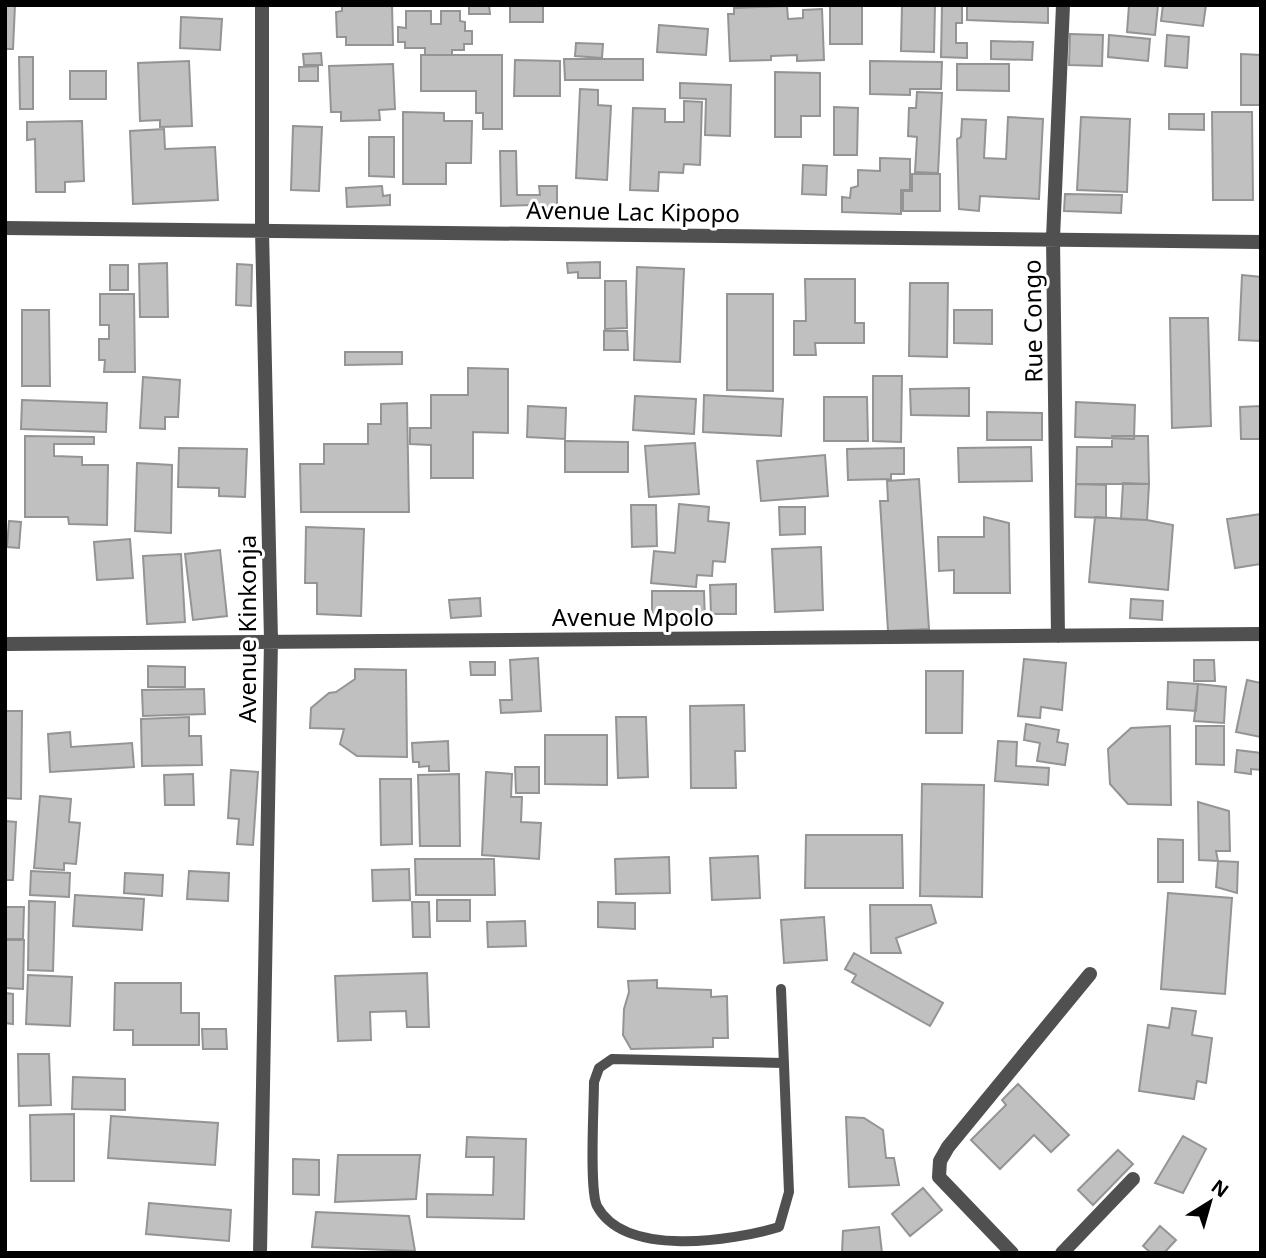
<svg xmlns="http://www.w3.org/2000/svg" width="1266" height="1258" font-family="'Noto Sans',sans-serif">
  <rect width="100%" height="100%" fill="#fff"/>
  <path fill="#c0c0c0" stroke="#949494" stroke-width="2" d="M5,5h10l-2,44h-8z
    M342,5h50l1,40h-47v-8h-9l-1,-25 6,-1z
    M469,5h20l1,9h-21z
    M510,5h33v17h-33z
    M830,5h32v39h-32z
    M902,5h33l-1,47 -33,-1z
    M942,5h20v18h-6v20h11v15l-26,-1z
    M967,5h81v18l-81,-3z
    M1129,5h29l-3,30 -28,-3z
    M1163,5h43l-3,21 -42,-5z
    M787,6l1,13 15,-1v-8l19,-1 2,51 -27,1v-6l-26,1v4l-41,1 -2,-47h6v-6z
    M406,11h25v13h10v-13h19v10l5,1v9h7v13h-8v6h-12v5h-27v-7h-20v-6h-7v-15l8,1z
    M181,17l41,2 -2,31 -40,-2z
    M659,25l49,4 -2,26 -49,-3z
    M1070,34l33,1 -1,31 -33,-1z
    M1109,35l41,4 -2,22 -40,-4z
    M1167,35l22,2 -2,31 -22,-2z
    M991,41l42,1 -1,18 -41,-1z
    M576,43l27,1 -1,14 -27,-2z
    M321,53l1,12h-18l-1,-11z
    M1241,54l20,1v50h-20z
    M421,55h81v74h-19v-16h-7v-22h-55z
    M19,57h14v52h-13z
    M564,59h79v21h-78z
    M515,60l45,1v35h-46z
    M189,61l3,65 -32,1v-7l-20,1 -2,-58z
    M870,61l72,1 -1,27h-31v6l-40,-1z
    M393,64l2,45 -16,1 1,10 -39,1v-9h-10l-2,-46z
    M957,64h52v27l-52,-1z
    M318,66v15h-19v-14z
    M70,71h36v28h-36z
    M775,72l45,1v43h-19v21h-26z
    M680,83l51,2 -1,51 -25,-1 1,-36 -26,-1z
    M580,89l18,1v15l13,1 -4,74 -31,-2z
    M917,92l25,1 -4,80 -23,-1 2,-35 -9,-1 1,-28h7z
    M684,101l18,1 -2,63 -16,-1 -1,9 -24,-1 -1,19 -28,-1 3,-82 32,1v13h19z
    M834,107l24,1 -1,47h-23z
    M403,112l41,1v8h28l-1,42h-25v21h-43z
    M1212,112h40l1,88h-40z
    M1169,114h35v16l-35,-1z
    M1008,117l35,2 -4,80 -59,-3 -1,15 -20,-2 -2,-70 4,-2 1,-18 24,1 -2,38 22,1z
    M1081,117l49,2 -3,73 -50,-2z
    M82,121l2,60 -19,1v10h-29l-1,-53 -8,1v-18z
    M293,126l29,1 -3,64 -28,-1z
    M164,129l1,20 50,-2 3,53 -85,4 -3,-73z
    M369,137h25v40l-25,-1z
    M500,151h16l1,44h23l-1,-9h18v25h-25v-6l-31,1z
    M880,158l30,1v31h-9v24l-59,-2v-15l8,1 1,-10 7,-2v-16l22,1z
    M803,165l24,1 -1,29 -24,-1z
    M912,174h28v37h-37v-20h9z
    M382,186l1,10 7,-1v10l-43,2 -1,-19z
    M1065,194l57,1 -1,18 -57,-2z
    M600,262v16h-22v-6l-10,1 -1,-10z
    M167,263l1,54h-28l-1,-53z
    M237,264l15,1 -1,41 -15,-1z
    M110,265h18v25h-18z
    M637,267l47,2 -4,93 -46,-2z
    M1242,275l19,2v64l-22,-1z
    M805,279h50v44h9v20h-49l1,12h-22v-34h12z
    M605,281h21l1,47 -22,1z
    M910,283h38l-1,74 -38,-1z
    M100,294h34l1,78h-31l1,-12h-6v-21h10v-14h-9z
    M727,294h46v97l-46,-1z
    M22,310h27l1,76h-28z
    M954,310h38v34l-38,-1z
    M1170,318h38l3,108 -39,2z
    M604,331h23l1,19h-24z
    M345,352h57v12l-57,1z
    M468,368l40,1v64l-35,-1v46h-42v-33l-21,-1v-16h21v-33h37z
    M873,376h29l-1,66 -28,-1z
    M143,377l37,3 -2,37h-13v12l-25,-1z
    M969,388v28l-58,-1 -1,-26z
    M704,395l79,4 -2,37 -78,-4z
    M635,396l61,3 -2,35 -61,-4z
    M824,397h43l1,44h-44z
    M22,400l85,3 -1,29 -85,-3z
    M1076,402l59,3 -1,34 -59,-2z
    M407,403l2,109h-108l-1,-48h24v-20h44v-20h13v-20z
    M528,406l38,2 -1,31 -38,-2z
    M1261,406v33h-20l-1,-32z
    M987,412l55,1v27h-55z
    M25,436l69,1v7h-40v12l28,1v8h26l-1,60 -38,-1 -1,-7h-43z
    M1112,436h36l1,48h-73l1,-37h35z
    M565,441l63,1v30h-63z
    M695,443l4,51 -50,3 -4,-51z
    M1031,447l1,34 -73,1 -1,-34z
    M179,448l68,1 -2,48 -26,-1v-8l-41,-1z
    M904,448v26h-13v5l-43,1 -1,-31z
    M825,455l3,41 -67,5 -4,-40z
    M137,463l35,2 -1,68 -36,-2z
    M919,479l10,150 -41,2 -8,-130h8l-1,-20z
    M1123,483l26,1 -2,36 -26,-1z
    M1076,484l30,1v33l-31,-1z
    M679,504l30,3 -1,14 21,2 -4,39 -12,-1 -1,15 -15,-1 -1,12 -45,-4 3,-32 21,2z
    M631,505h25l1,41 -25,1z
    M779,507h26v27l-25,1z
    M1261,514v50l-26,4 -8,-49z
    M984,517l25,6 1,70h-56v-23l-15,1 -1,-34h46z
    M1095,517l52,3 26,5 -5,65 -79,-8z
    M9,521l12,1 -2,26 -12,-1z
    M306,527l58,2 -3,87 -44,-2v-31h-12z
    M130,539l3,39 -36,2 -3,-38z
    M821,547l2,63 -48,2 -3,-63z
    M220,550l7,66 -34,4 -8,-66z
    M181,554l4,68 -38,2 -4,-68z
    M736,584v30h-25l-1,-29z
    M652,591h52l1,32h-42v-9h-11z
    M480,598l1,18 -30,2 -2,-18z
    M1131,599l32,2 -1,19 -32,-2z
    M538,658l3,53 -40,2 -1,-13h12l-2,-40z
    M1024,659l42,4 -4,47 -21,-3 -1,11 -22,-2z
    M1194,660h20l1,21h-21z
    M470,662h25v13h-24z
    M148,666l37,1v20h-37z
    M355,669l51,1 1,87 -50,-1 -17,-12 4,-15 -34,-1 1,-20 18,-15 7,-1 19,-13z
    M926,671h37l-1,62h-36z
    M1247,680l14,3v54l-25,-5z
    M1168,682l30,2 -2,27 -29,-2z
    M1198,684l28,3 -2,36 -30,-2z
    M204,689l1,25 -62,2 -1,-26z
    M744,705l1,46h-10l1,37h-45l-1,-82z
    M5,711h17l-1,88 -16,-1z
    M189,717v19h12l1,29 -60,1 -1,-47z
    M616,717h30l2,60 -30,1z
    M1026,724l33,6 -2,12 11,2 -3,21 -28,-4 3,-18 -16,-3z
    M1170,726l1,79 -43,-1 -18,-20 -2,-35 23,-21z
    M1196,726h28v39l-28,-1z
    M70,732l1,15 61,-4 2,24 -84,5 -2,-38z
    M545,735h62v50l-62,-1z
    M448,741l1,30h-20v-5l-10,1v-5h-6l-1,-19z
    M998,741l19,1 -1,24 33,2 -1,17 -53,-4z
    M1237,750l24,3v17l-10,-1v5l-16,-2z
    M515,767h24v26h-23z
    M231,770l27,2 -5,73 -16,-1 2,-25 -11,-1z
    M486,772l26,2 -1,23h11l-1,25 20,1 -2,36 -57,-4z
    M193,774l1,31h-29l-1,-30z
    M459,774l1,72h-40l-2,-71z
    M380,779h31l1,65 -31,1z
    M922,784l62,1 -2,112 -62,-1z
    M40,796l31,3 -2,23 11,1 -4,41 -12,-1v7l-30,-2z
    M1198,802l31,9 1,40h-14l2,10 -19,-1z
    M5,821l11,1 -3,58h-8z
    M806,835h96l1,53h-98z
    M1158,839l25,1v42h-25z
    M758,856l2,42 -48,2 -2,-42z
    M669,857l1,36 -54,1 -1,-35z
    M415,859h79l1,36h-79z
    M1218,861l20,1 -1,31 -21,-6z
    M409,869l1,31 -37,1 -1,-31z
    M31,871l39,2 -1,24 -39,-2z
    M189,871l40,2 -1,28 -41,-2z
    M125,873l38,2 -1,21 -38,-3z
    M1168,893l64,5 -7,96 -64,-5z
    M75,895l69,4 -2,31 -69,-4z
    M437,900h33v21h-33z
    M29,901l26,1 -2,69 -25,-1z
    M412,902h17l1,35h-17z
    M598,902l37,1v26l-37,-2z
    M870,905h61l5,18 -40,15 5,15h-30z
    M5,907h19l-1,32h-18z
    M824,917l3,43 -43,3 -3,-43z
    M525,921l1,25 -38,1 -1,-25z
    M5,940h19l-1,49 -18,-1z
    M854,953l89,50 -13,23 -78,-44 4,-7 -11,-6z
    M427,973l2,54h-22l-1,-16 -36,1 1,28 -33,1 -3,-65z
    M28,975l44,2 -2,49 -44,-2z
    M657,980v8l54,2v7l16,-1 1,42h-15v9l-82,2 -8,-14 1,-26 5,-17 -1,-11z
    M115,983h66v30h18v32h-66v-15h-19z
    M5,993l8,1v30l-8,-1z
    M1172,1008l24,3 -4,24 20,3 -6,45 -9,-2 -3,18 -55,-8 9,-66 21,3z
    M202,1029h24l1,20h-24z
    M18,1054h31l2,51 -32,1z
    M73,1077l52,2v31l-53,-1z
    M1018,1084l51,51 -18,17 -17,-17 -34,34 -29,-29 35,-35 -4,-5z
    M74,1114v67h-43l-1,-66z
    M111,1116l107,7 -3,42 -107,-7z
    M846,1117l18,1 19,12 3,28h8l5,27 -50,2z
    M1183,1136l23,13 -23,44 -28,-10z
    M467,1137l59,2 -2,80 -97,-2v-23l66,1 1,-38h-28z
    M1118,1150l15,14 -40,41 -15,-15z
    M338,1155h82l-4,44 -81,3z
    M293,1159l26,1v35l-26,-1z
    M923,1188l19,22 -32,26 -18,-22z
    M149,1203l82,7 -2,31 -83,-7z
    M316,1212l93,4 6,35 -103,-4z
    M1160,1226l16,14 -12,13h-13l-8,-7z
    M879,1227l3,26h-40l1,-22z"/>
  <g fill="none" stroke-linecap="round" stroke-linejoin="round">
    <path stroke="#505050" stroke-width="10" d="M781,989l8,203 -10,35c-47,14 -154,31 -182,-21 -8,-16 -3,-101 -3,-124l5,-14 13,-9 171,4"/>
    <path stroke="#505050" stroke-width="14" d="M5,228l1256,14
      M1058,636l-5,-398 10,-233
      M5,644l1256,-10
      M260,1253l11,-613 -9,-410v-225
      M1012,1253l-73,-76 1,-16 8,-14 142,-173
      M1062,1253l71,-74"/>
  </g>
  <g text-anchor="middle" dominant-baseline="central" stroke-width="6" stroke-linejoin="round" paint-order="stroke">
    <g font-size="24" fill="#000" stroke="#fff">
      <text transform="translate(633 211) rotate(1)">Avenue Lac Kipopo</text>
      <text transform="translate(1032 321) rotate(-91)">Rue Congo</text>
      <text x="633" y="616">Avenue Mpolo</text>
      <text transform="translate(246 629) rotate(-90)">Avenue Kinkonja</text>
    </g>
  </g>
  <rect width="1266" height="1258" fill="none" stroke="#000000" stroke-width="14"/>
  <g transform="translate(1210 1202) rotate(37)" stroke="#ffffff" stroke-width="5" paint-order="stroke">
  <path d="M0-5L12 26L0 18L-12 26Z" fill="#000000"/>
  <text y="-10" font-size="19" font-weight="bold" text-anchor="middle" fill="#000000">N</text>
  </g>
</svg>
